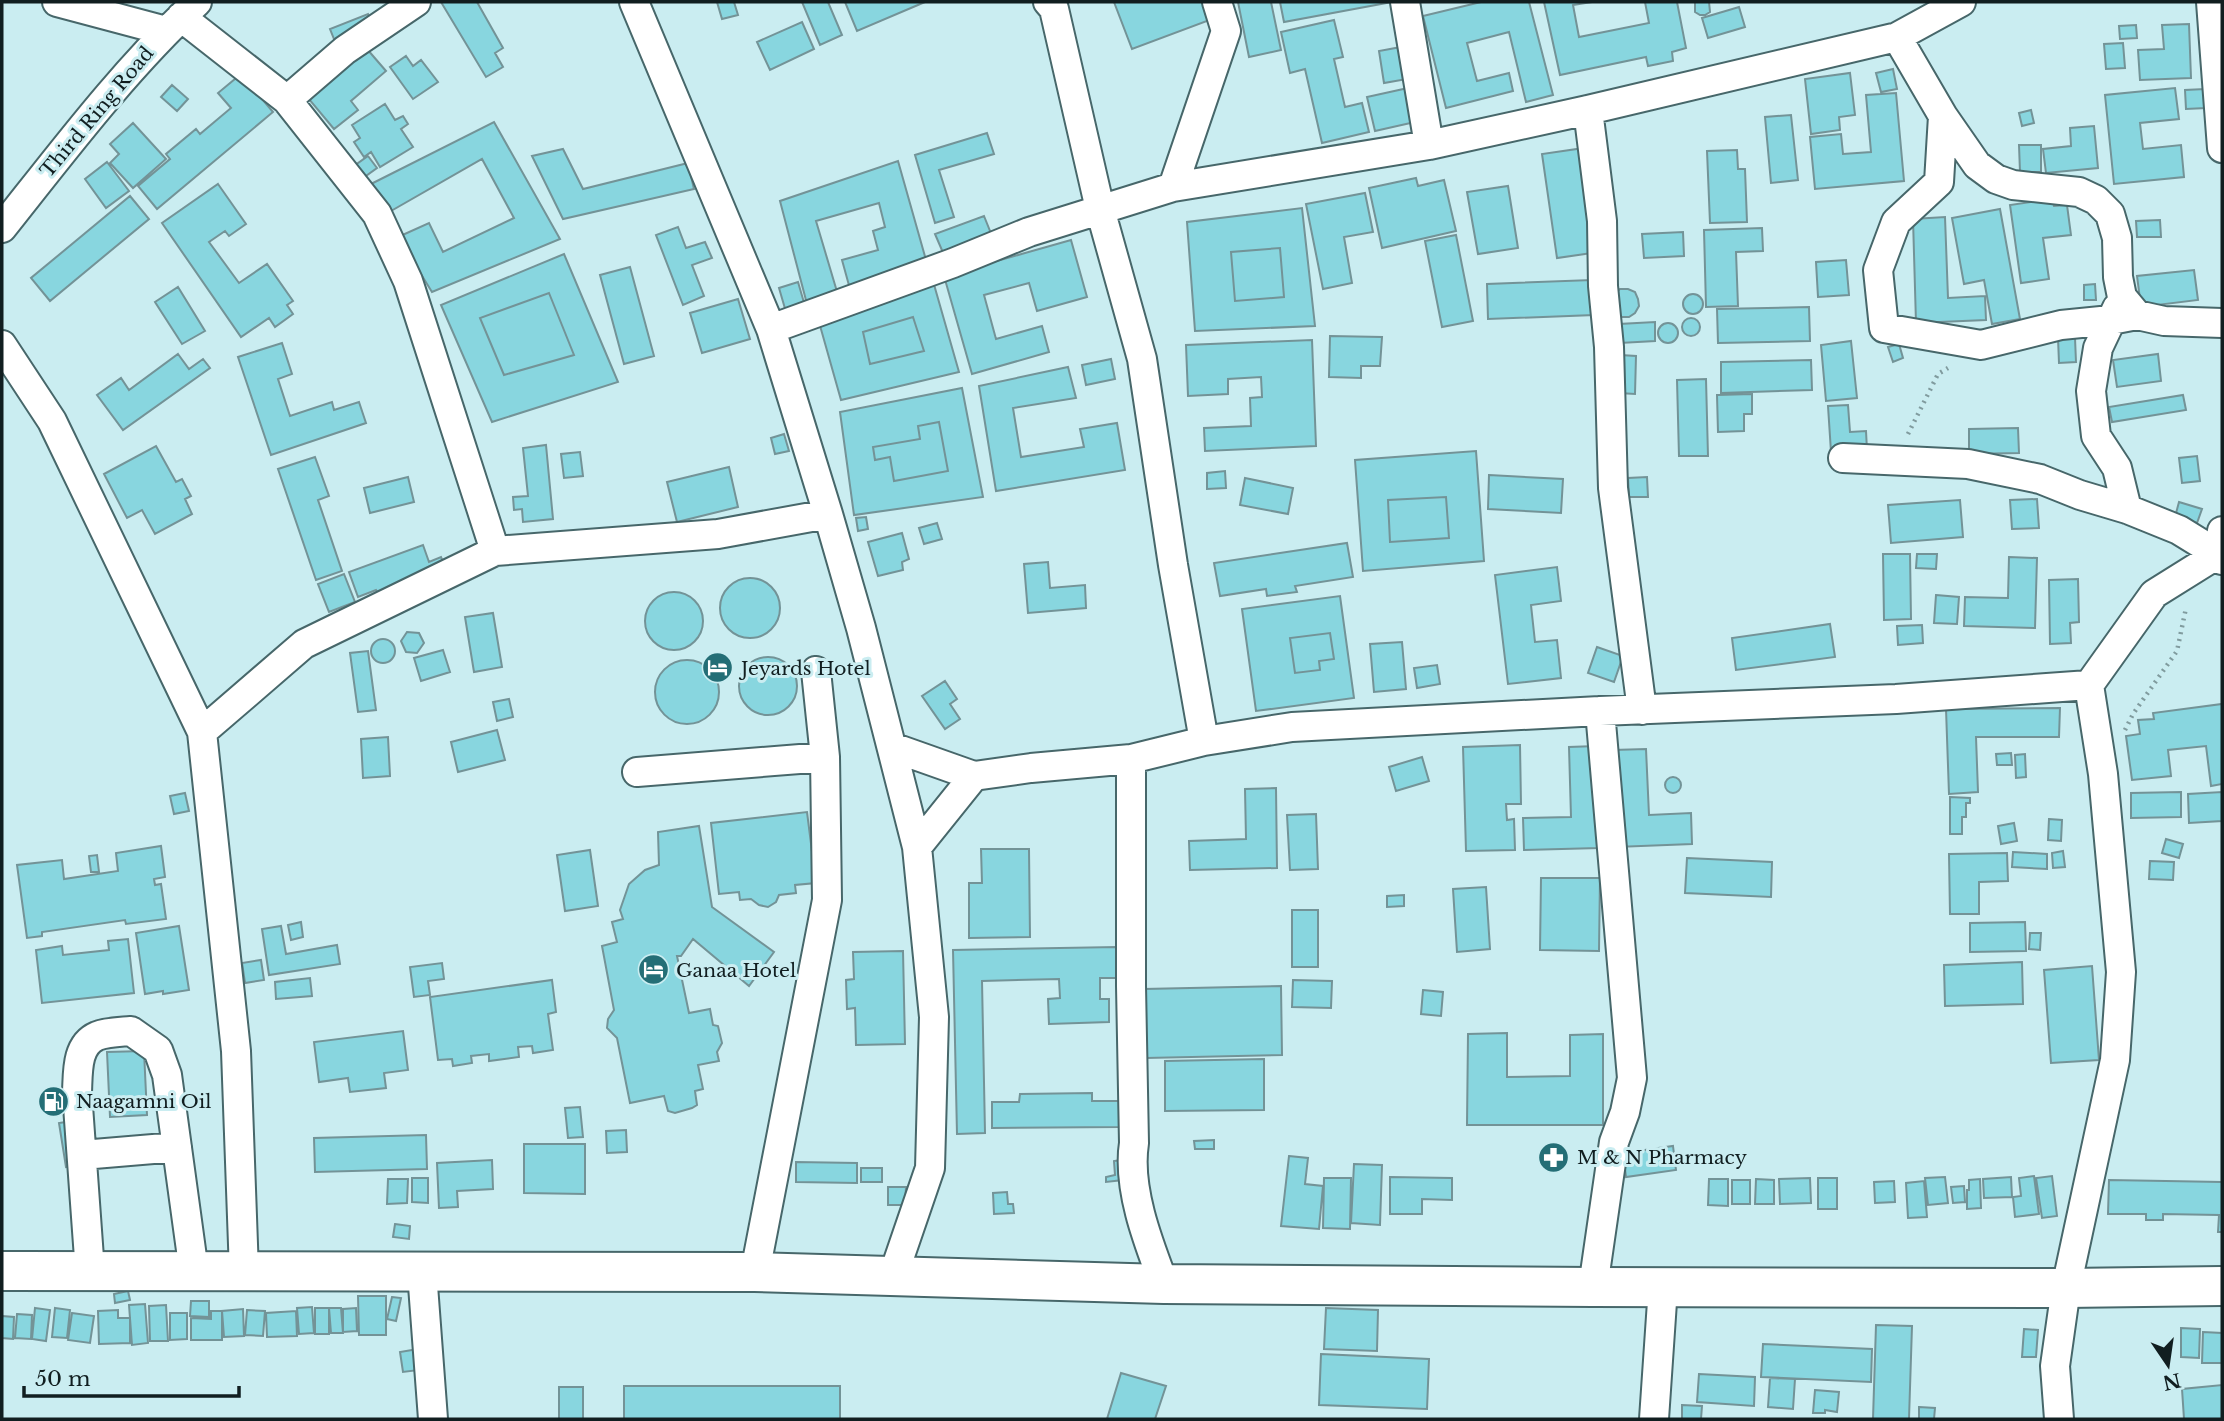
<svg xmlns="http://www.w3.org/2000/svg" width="2224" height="1421" font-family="'Libre Baskerville',serif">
  <rect width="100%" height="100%" fill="#caedf1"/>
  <path fill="#88d6df" stroke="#739397" stroke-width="2" fill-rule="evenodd" d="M441,2h36l26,46 -8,5 8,14 -17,10z
    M717,2h17l4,13 -16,4z
    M802,2h26l14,33 -22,10z
    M845,2h80l-68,29z
    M1114,2h94l7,16 -83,31z
    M1238,2h33l10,48 -32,7z
    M1280,2h112l-108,20z
    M1481,2h48l24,93 -27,7 -17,-70 -42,11 10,38 32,-8 4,18 -67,17 -23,-92z
    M1544,2h133l9,46 -14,4 1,9 -25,5 -2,-9 -86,18z
    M1592,2h53l4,21 -70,14 -6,-32z
    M1695,2h14l1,10 -5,3h-5l-5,-3z
    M1739,7l6,20 -37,11 -6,-20z
    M368,14l5,15 -37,15 -6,-15z
    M1334,20l9,37 -9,2 11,48 17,-4 7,29 -47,11 -17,-74 -15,4 -9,-41z
    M802,22l12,27 -44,21 -13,-28z
    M2189,24l2,54 -51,2 -2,-30 26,-1 -2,-24z
    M2136,25l1,13 -17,1 -1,-13z
    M2123,43l2,25 -19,1 -2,-25z
    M1401,47l6,32 -23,4 -5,-32z
    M367,49l19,22 -35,30 7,9 -24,19 -26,-31z
    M406,56l7,10 8,-6 17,22 -25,17 -23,-32z
    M1893,69l4,20 -16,3 -5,-19z
    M1850,73l5,42 -16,2 1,13 -29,4 -6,-55z
    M241,74l32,38 -116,97 -19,-23 32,-27 -4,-5 30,-25 4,5 31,-26 -13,-15z
    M172,85l16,14 -11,12 -16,-14z
    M1408,88l7,34 -40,9 -8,-34z
    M2175,88l4,31 -39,4 3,26 38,-4 3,32 -70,7 -9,-89z
    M2205,89l1,19 -20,1 -1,-19z
    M1896,93l8,88 -89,8 -5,-52 31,-3 2,20 28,-2 -5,-57z
    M385,104l10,16 8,-4 5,8 -7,5 12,18 -33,20 -9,-15 -7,5 -10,-15 6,-4 -8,-13z
    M2031,110l3,13 -12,3 -3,-13z
    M1791,115l7,65 -27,3 -6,-66z
    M494,122l66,117 -128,53 -34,-55 31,-14 14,29 71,-34 -32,-59 -98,56 -17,-29z
    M133,123l33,36 -33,29 -23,-25 9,-9 -9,-10z
    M2094,126l4,42 -52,5 -3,-24 28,-3 -1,-18z
    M987,133l7,21 -55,16 15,47 -19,6 -20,-68z
    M2019,145h22v27h-21z
    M1584,148l15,104 -42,6 -15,-104z
    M563,149l20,40 105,-26 6,26 -131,30 -31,-63z
    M1737,150l1,19h7l2,53 -37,1 -3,-72z
    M368,156l9,12 -21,15 -9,-12z
    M898,161l30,106 -78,22 -8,-29 36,-10 -5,-19 12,-4 -6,-24 -63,18 22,74 -31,9 -27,-103z
    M107,162l22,29 -23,17 -21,-29z
    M1416,178l2,8 26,-6 12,51 -74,17 -13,-60z
    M218,184l28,40 -17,12 -4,-5 -16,11 30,41 28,-19 26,37 -6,4 6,9 -18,13 -6,-9 -28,19 -79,-114z
    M1508,186l10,62 -40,6 -11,-62z
    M1365,193l8,39 -29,5 8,46 -29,6 -17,-85z
    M130,196l19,23 -99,82 -19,-23z
    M2052,199l2,7 13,-1 4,30 -28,3 6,41 -28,4 -11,-78z
    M1302,208l13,118 -120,5 -8,-109zM1280,248l4,49 -49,4 -4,-49z
    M2000,209l20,110 -28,5 -8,-44 -20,4 -12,-66z
    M984,216l8,20 -48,19 -9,-21z
    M1945,217l3,81 37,-2 1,24 -70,3 -3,-104z
    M2160,220l1,17h-24l-1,-16z
    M678,227l8,21 19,-6 7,16 -20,7 12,31 -21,9 -27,-70z
    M1762,228l1,23 -27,1 2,54 -32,1 -2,-77z
    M1683,232l1,24 -40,2 -2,-24z
    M1456,235l17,86 -31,6 -17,-86z
    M1071,240l16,57 -50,14 -8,-28 -45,12 12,44 46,-13 7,26 -77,22 -28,-98z
    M1280,248l4,49 -49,4 -4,-49z
    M564,254l54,128 -126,40 -51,-117zM549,293l25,62 -70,20 -24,-57z
    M1846,260l3,35 -31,2 -2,-35z
    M630,267l24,89 -30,8 -24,-89z
    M2194,270l4,30 -57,7 -4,-31z
    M1592,280l2,35 -106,4 -1,-35z
    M933,281l26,91 -118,28 -24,-85zM913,317l11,34 -54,13 -7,-32z
    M798,282l7,24 -19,6 -7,-24z
    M2095,284l1,16h-12v-15z
    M178,287l27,44 -23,13 -27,-42z
    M1620,289h8l7,3 3,7 1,7 -4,7 -6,4h-8l-6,-3 -1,-20z
    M549,293l25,62 -70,20 -24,-57z
    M1683 304a10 10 0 1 1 20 0a10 10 0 1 1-20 0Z
    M738,299l12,40 -48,14 -12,-40z
    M1809,307l1,34 -92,2 -1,-34z
    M913,317l11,34 -54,13 -7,-32z
    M1682 327a9 9 0 1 1 18 0a9 9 0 1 1-18 0Z
    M1655,322v19l-35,2 -1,-19z
    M1658 333a10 10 0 1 1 20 0a10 10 0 1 1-20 0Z
    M1330,336l52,1 -2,29h-19v12l-32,-1z
    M2058,338h17l1,24 -17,1z
    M1312,340l4,106 -111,5 -1,-23 47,-2 -1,-28 12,-1 -1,-20 -33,2v15l-40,2 -2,-51z
    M1851,341l6,57 -31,3 -5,-56z
    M282,343l10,31 -14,5 12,37 42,-14 2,8 25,-8 7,21 -95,32 -33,-98z
    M1899,344l4,14 -10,4 -5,-15z
    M178,354l11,15 14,-10 7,9 -87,62 -26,-35 24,-17 8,12z
    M2158,354l3,27 -44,6 -4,-27z
    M1620,355l16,1 -1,38 -16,-1z
    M1111,359l4,20 -29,6 -4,-20z
    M1811,360l1,30 -91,3v-31z
    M1068,367l8,31 -63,10 8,49 63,-10 -4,-18 37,-6 8,47 -129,21 -17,-105z
    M1706,379l2,77h-29l-2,-76z
    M962,388l21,109 -129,18 -14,-103zM939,422l9,49 -54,10 -4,-24 -15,3 -2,-13 47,-8 -2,-13z
    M1752,394v20h-8v17l-26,1 -1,-37z
    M2183,395l3,15 -74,12 -3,-15z
    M1848,405l2,27 16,-1 1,19 -36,2 -3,-46z
    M939,422l9,49 -54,10 -4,-24 -15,3 -2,-13 47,-8 -2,-13z
    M2018,428l1,25 -50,1v-25z
    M784,434l5,17 -14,3 -4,-16z
    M546,445l7,74 -30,3 -1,-13 -8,1 -1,-13 15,-1 -5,-48z
    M156,446l20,36 6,-3 9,17 -6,3 7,15 -37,20 -13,-24 -15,8 -23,-44z
    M1476,451l8,110 -121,10 -8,-111zM1446,497l3,41 -59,4 -2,-42z
    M580,452l3,24 -19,2 -3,-24z
    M2197,456l3,25 -18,2 -3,-25z
    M315,457l14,39 -11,4 24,71 -26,9 -38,-111z
    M729,467l9,40 -61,15 -10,-40z
    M1225,471l1,17 -19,1v-16z
    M1489,475l74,4 -2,34 -73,-4z
    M408,477l6,25 -44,11 -6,-25z
    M1647,477l1,20h-19l-1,-19z
    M1245,478l48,10 -5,26 -48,-9z
    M1446,497l3,41 -59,4 -2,-42z
    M2037,499l2,29 -27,1 -2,-29z
    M1960,500l3,37 -72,6 -3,-38z
    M2179,502l23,7 -5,14 -22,-6z
    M866,517l2,12 -10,2 -2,-13z
    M937,523l5,16 -18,5 -5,-16z
    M902,533l7,26 -7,3 1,8 -25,6 -10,-34z
    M1347,543l6,34 -58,9 2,6 -30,4 -1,-7 -46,7 -6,-33z
    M423,545l6,17 12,-5 5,12 -68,24 -2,-3 -18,7 -9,-25z
    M1883,554h27l1,65 -27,1z
    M1917,554h20l-1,15 -20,-1z
    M2009,557l28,1 -2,70 -71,-2 1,-29 43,1z
    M1048,562l2,26 35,-3 1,23 -58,5 -4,-49z
    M1557,567l4,34 -30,4 4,37 22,-2 4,38 -53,6 -13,-109z
    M344,574l11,28 -26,10 -11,-28z
    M720 608a30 30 0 1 1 60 0a30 30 0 1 1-60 0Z
    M2078,579l1,43 -9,1 1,20 -21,1 -1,-64z
    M645 621a29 29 0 1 1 58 0a29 29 0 1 1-58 0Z
    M1936,595l23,2 -2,27 -23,-1z
    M1340,596l14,102 -98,13 -14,-102zM1330,633l4,26 -15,2 1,9 -25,3 -5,-35z
    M493,613l9,54 -28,5 -9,-55z
    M1830,624l5,33 -99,13 -4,-32z
    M1922,625l1,18 -25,2 -1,-19z
    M407,632l12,1 5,10 -7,10 -11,-1 -5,-11z
    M1330,633l4,26 -15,2 1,9 -25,3 -5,-35z
    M371 651a12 12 0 1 1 24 0a12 12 0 1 1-24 0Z
    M1402,642l4,47 -32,3 -4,-48z
    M1597,647l26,9 -9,26 -26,-9z
    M443,650l7,22 -29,9 -7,-23z
    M368,651l8,59 -18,2 -8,-59z
    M739 686a29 29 0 1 1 58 0a29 29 0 1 1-58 0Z
    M655 692a32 32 0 1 1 64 0a32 32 0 1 1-64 0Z
    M1437,665l3,19 -23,4 -3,-20z
    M945,681l12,18 -7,5 10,15 -15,10 -23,-33z
    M509,699l4,18 -16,4 -4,-19z
    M2222,704v80l-11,2 -5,-40 -38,4 3,26 -39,4 -6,-44 14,-2 -2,-14 16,-1 -1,-6z
    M2060,708l-1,29h-83l2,55 -29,2 -3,-85z
    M497,730l8,30 -47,12 -7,-30z
    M388,737l2,39 -27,2 -2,-39z
    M1520,745l1,59h-15l1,16 7,-1 1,31 -49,1 -3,-104z
    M1596,746l3,102 -75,2 -1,-32 48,-1 -2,-70z
    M1646,749l3,66 42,-2 1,31 -76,3 -3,-97z
    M2011,753l1,12h-15l-1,-11z
    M2025,754l1,23 -10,1 -1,-23z
    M1422,757l7,24 -33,10 -7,-24z
    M1665 785a8 8 0 1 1 16 0a8 8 0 1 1-16 0Z
    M1276,788l1,80 -87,2 -1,-29 57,-2 -1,-50z
    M2181,792v25l-50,1v-25z
    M2222,792v29l-33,2 -1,-29z
    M185,793l4,18 -15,3 -4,-18z
    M1950,797l20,1v5h-4v14h-4v17h-12z
    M807,812l9,71 -21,2 1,8 -17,2 -3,7 -8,5 -9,-2 -8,-6 -11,1 -1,-8 -20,2 -8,-71z
    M1316,814l2,55 -28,1 -3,-55z
    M2049,819l13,1 -1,21 -13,-1z
    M2014,823l3,18 -16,3 -3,-18z
    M699,826l13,81 62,45 -25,34 -56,-47 -12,17h-4l12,57 21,-4 3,16 5,1 4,17 -5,9 2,9 -21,4 5,24 -8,2 2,14 -5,3 -17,5 -7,-2 -4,-15 -34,7 -13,-65 -10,-10 1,-9 6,-9 -12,-64 15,-4 -5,-20 11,-3 -3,-9 9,-26 16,-14 14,-5 -1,-33z
    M2166,839l17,5 -4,14 -17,-5z
    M161,846l4,31 -11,2 1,6 6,-1 5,35 -40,5 -1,-4 -83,12v4l-15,2 -10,-73 45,-5 2,19 54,-8 -2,-18z
    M981,849h48l1,88 -61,1v-55h13z
    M590,850l8,56 -33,5 -8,-56z
    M2063,851l2,16 -12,1 -1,-15z
    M2013,852l34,2v15l-35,-2z
    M2007,853l1,28 -29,1v32h-29l-1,-60z
    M97,855l2,17h-8l-2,-16z
    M1687,858l85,4 -1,35 -86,-4z
    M2150,861l24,1 -1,18 -24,-1z
    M1541,878h59l-1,73 -59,-1z
    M1486,887l4,62 -33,3 -4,-63z
    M1404,895v11l-17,1v-11z
    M1292,910h26v57h-26z
    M301,922l2,15 -12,3 -3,-15z
    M2025,922l1,29 -56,1v-29z
    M179,926l10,64 -26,4v-3l-18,3 -9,-61z
    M281,926l5,28 51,-9 3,19 -71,11 -7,-46z
    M2030,933h11l-1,17 -11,-1z
    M128,939l6,54 -92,10 -6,-53 26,-4 1,9 46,-5 -1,-9z
    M1117,947l1,31h-18v21h9v23l-60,2 -1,-25 12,-1 -1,-19 -77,2 3,152 -28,1 -4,-184z
    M903,951l2,93 -49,1 -1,-37 -8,1 -1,-29 8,-1 -1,-27z
    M261,960l3,20 -19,3 -3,-20z
    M2022,962l1,42 -78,2 -1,-41z
    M442,963l2,16 -16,2 2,14 -16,2 -4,-30z
    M2092,966l7,94 -48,3 -7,-93z
    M310,978l2,18 -36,3 -1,-17z
    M552,980l4,32 -8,2 5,36 -20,3 -1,-7 -14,1 1,10 -30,4v-7l-18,2 1,7 -19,3 -1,-7 -14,1 -8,-63z
    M1293,980l39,1 -1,27 -39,-1z
    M1281,986l1,69 -136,3 -2,-69z
    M1423,990l20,2 -2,24 -20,-2z
    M403,1031l5,39 -24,3 2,15 -36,4 -2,-14 -29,4 -5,-40z
    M1507,1033v44l63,-1v-41l33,-1v91h-136l1,-91z
    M144,1051l3,64 -37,2 -3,-65z
    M1264,1059v51l-99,1v-50z
    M1092,1093v8h27v26l-127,1v-26h27l1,-8z
    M580,1107l3,30 -15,1 -3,-30z
    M66,1122l7,44 -7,1 -7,-44z
    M626,1130l1,22 -20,1 -1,-22z
    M426,1135l1,34 -112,3 -1,-34z
    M1214,1140v9h-19l-1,-8z
    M524,1144h61v50l-61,-1z
    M1673,1146l3,24 -50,7 -3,-24z
    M1289,1156l19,2 -3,26 18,2 -4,43 -38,-3z
    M492,1160l1,29 -36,2 1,16 -19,1 -2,-45z
    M1121,1160l2,20 -17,2v-5l9,-2 -1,-14z
    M796,1162l61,1v20l-61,-1z
    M1354,1164l28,1 -2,60 -29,-2z
    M861,1168h21v14h-21z
    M2034,1176l5,38 -24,3 -2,-20 8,-1 -2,-18z
    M2052,1176l5,40 -15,2 -6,-40z
    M1390,1177l62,1v22l-30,-1v15h-32z
    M1945,1177l3,26 -20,2 -3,-27z
    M2011,1177l1,20 -28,1 -1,-19z
    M412,1178h16v25l-16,-1z
    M1324,1178h27l-1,51 -27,-1z
    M1810,1178l1,25 -31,1 -1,-25z
    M1818,1178h19v31h-19z
    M388,1179h20l-1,24 -20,1z
    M1709,1179h19v27l-20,-1z
    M1756,1179l18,1v24h-19z
    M1980,1179l1,29 -14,1v-19h2v-10z
    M1732,1180h18v24h-18z
    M2109,1180l113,2v50h-4l1,-17 -56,-1v6h-17v-6h-38z
    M1894,1181l1,21 -20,1 -1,-21z
    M1924,1181l3,36 -19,1 -2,-35z
    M1964,1186l1,16 -12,1 -2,-16z
    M888,1187h18l-1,18h-17z
    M1007,1192l1,12h5l1,9 -20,1 -1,-21z
    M395,1224l15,2 -1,13 -16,-2z
    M128,1291l2,9 -15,3 -1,-9z
    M358,1296h28v39h-27z
    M392,1297l9,1 -5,23 -9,-2z
    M191,1301h18v16l-19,-1z
    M145,1304l3,39 -16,2 -3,-40z
    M166,1305l2,36h-18l-1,-35z
    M312,1307l2,26 -15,1 -2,-26z
    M35,1308l15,2 -4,31 -14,-2z
    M55,1308l15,2 -3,28 -15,-1z
    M315,1308h14v26h-14z
    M329,1308h12l2,25h-12z
    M356,1308l1,23 -14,1v-23z
    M1326,1308l52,2 -1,41 -53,-2z
    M243,1309l1,27 -20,1 -2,-26z
    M118,1310v8h12v25l-31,1 -1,-33z
    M247,1310l18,1 -2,25 -18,-1z
    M211,1311h11v29h-31v-22l20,1z
    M296,1311l1,25 -30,1 -1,-24z
    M72,1313l22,3 -4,27 -22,-3z
    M170,1313h17v26l-17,1z
    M17,1314l15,1 -1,24 -16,-1z
    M2,1316l12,1 -1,22 -11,-1z
    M1876,1325l36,1 -3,93h-36z
    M2181,1328l19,1 -1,29 -18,-1z
    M2024,1329l14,1 -2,27h-14z
    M2203,1332l19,1v30h-20z
    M1763,1344l109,5 -1,33 -110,-5z
    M424,1348l3,21 -24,3 -3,-20z
    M1321,1354l108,5 -2,50 -108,-4z
    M1121,1373l45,13 -11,33h-48z
    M1699,1374l56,3 -1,29 -57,-4z
    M1770,1378l25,1 -2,30 -25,-2z
    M2222,1385v34h-38l-2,-30z
    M624,1386h216v33h-216z
    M559,1387h24v32h-24z
    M1815,1390l24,2 -2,20 -12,-2v3h-12z
    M1682,1405l20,1 -1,13h-19z
    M1919,1407l16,1 -1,11h-15z"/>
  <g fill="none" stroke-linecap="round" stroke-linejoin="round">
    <defs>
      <path id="minor" d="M57,2l109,29
        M416,2l-71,48 -58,50 90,114 31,67 87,270
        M634,2l137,327 57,185 33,114 56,219 17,170 -4,151 -37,108
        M1048,2l6,7 46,200 42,150 31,206 31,176 -73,18v227l3,157c-7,45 14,99 30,141
        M1405,2l24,143
        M2211,2l11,146
        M181,17l106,83
        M1897,37l46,79 34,49 19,14 17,6 66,7 17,8 14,14 7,24 1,39 4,20 15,18 27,6 58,2
        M1588,110l14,111 1,65 6,61 4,141 29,222
        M1943,116l-4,66 -43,40 -18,48 6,58 97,17 80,-20 50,-5 26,-5
        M1173,187l53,-156 -9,-29
        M2,228c62,-78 122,-158 195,-226
        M2117,308l-19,40 -7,43 5,45 21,32 10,41
        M771,329l182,-66 76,-31 144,-45 256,-42 159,-35 309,-73 64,-35
        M2,345l50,76 150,311 34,319 8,221
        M1843,458l125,6 72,15 40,16 47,14 52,21 39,24 4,6
        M2089,685l65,-91 64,-40 4,-23
        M202,732l102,-88 191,-93 223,-17 110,-20
        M1204,741l88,-14 308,-16 296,-12 193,-14 14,89 18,198 -6,88 -49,228 -11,78 4,53
        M892,747l82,29
        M637,772l188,-15
        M917,847l57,-71 57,-8 100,-9
        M82,1155l95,-8
        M90,1272l-13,-180c1,-19 -1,-47 20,-56 10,-4 23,-4 34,-5l27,19 9,25 27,197
        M422,1272l11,147
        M755,1272l72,-372 -2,-143 -9,-86
        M1593,1287l21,-145 11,-30 7,-34 -32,-367
        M1654,1419l9,-132"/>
      <path id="highway" d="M2,1271l753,1 409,12 429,3 473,1 156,-2"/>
    </defs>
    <use href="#minor" stroke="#47676a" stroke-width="32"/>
    <use href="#highway" stroke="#47676a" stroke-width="42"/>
    <path stroke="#809b9e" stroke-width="4.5" stroke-dasharray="2 5" stroke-linecap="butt" d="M1908,434l30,-60 10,-6
      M2125,730l8,-16 44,-63 9,-43"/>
    <use href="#minor" stroke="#fff" stroke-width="28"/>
    <use href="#highway" stroke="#fff" stroke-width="38"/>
  </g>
  <defs>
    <symbol id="hotel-disc" viewBox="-11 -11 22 22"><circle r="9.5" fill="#246e76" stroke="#caedf1"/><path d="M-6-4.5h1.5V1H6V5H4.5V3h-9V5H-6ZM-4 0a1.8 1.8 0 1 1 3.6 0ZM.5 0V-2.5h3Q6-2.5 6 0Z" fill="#fff"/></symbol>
    <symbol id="fuel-disc" viewBox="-11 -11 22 22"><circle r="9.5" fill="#246e76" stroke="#caedf1"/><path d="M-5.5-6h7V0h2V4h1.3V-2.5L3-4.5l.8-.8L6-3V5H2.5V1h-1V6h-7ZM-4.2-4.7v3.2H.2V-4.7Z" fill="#fff"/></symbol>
    <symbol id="pharmacy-disc" viewBox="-11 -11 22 22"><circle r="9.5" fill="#246e76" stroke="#caedf1"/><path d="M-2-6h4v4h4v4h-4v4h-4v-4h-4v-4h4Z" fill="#fff"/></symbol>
  </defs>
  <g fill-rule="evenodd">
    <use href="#hotel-disc" x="700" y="650" width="35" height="35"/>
    <use href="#hotel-disc" x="636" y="952" width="35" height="35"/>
    <use href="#fuel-disc" x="36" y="1084" width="35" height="35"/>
    <use href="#pharmacy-disc" x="1536" y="1140" width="35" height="35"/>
  </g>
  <g text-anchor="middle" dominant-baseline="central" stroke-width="6" stroke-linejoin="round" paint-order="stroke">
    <g font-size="19" fill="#111e20" stroke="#caedf1">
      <text transform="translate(97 112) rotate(-50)">Third Ring Road</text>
    </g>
    <g font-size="19" fill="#111e20" stroke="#caedf1" text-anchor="start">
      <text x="741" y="668">Jeyards Hotel</text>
      <text x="676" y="970">Ganaa Hotel</text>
      <text x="76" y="1101">Naagamni Oil</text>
      <text x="1577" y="1157">M &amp; N Pharmacy</text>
    </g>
  </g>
  <rect width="2224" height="1421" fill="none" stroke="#111e20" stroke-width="7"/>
  <g transform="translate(2168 1365) rotate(167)" stroke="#caedf1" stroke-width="5" paint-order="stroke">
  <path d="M0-5L12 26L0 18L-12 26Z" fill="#111e20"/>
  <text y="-10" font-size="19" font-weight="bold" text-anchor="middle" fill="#111e20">N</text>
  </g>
  <path d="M24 1386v10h215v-10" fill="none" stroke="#111e20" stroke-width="3.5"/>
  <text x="35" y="1386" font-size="21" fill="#111e20" stroke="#caedf1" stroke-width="5" paint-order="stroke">50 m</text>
</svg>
